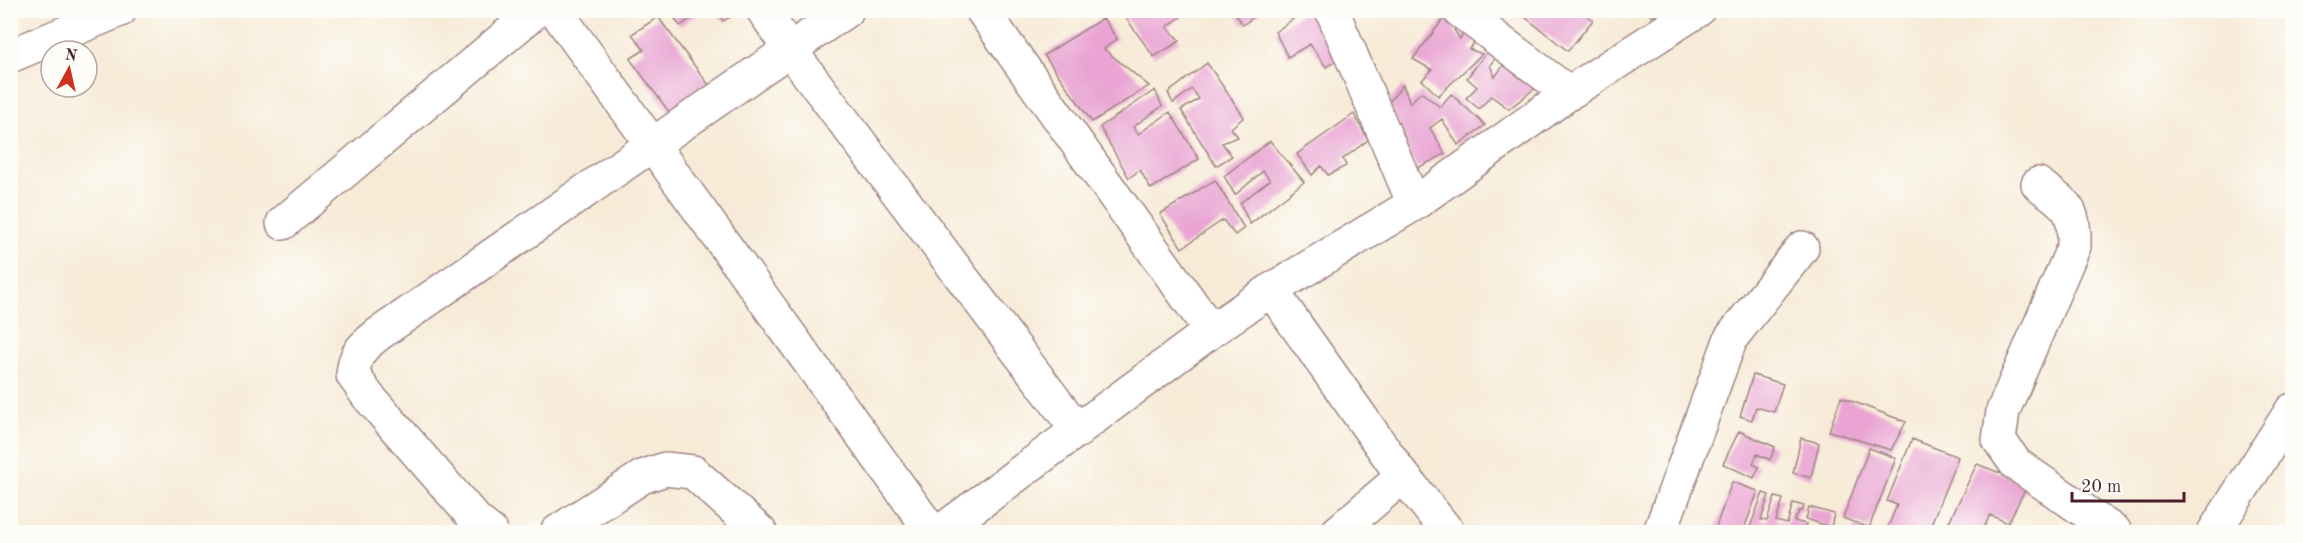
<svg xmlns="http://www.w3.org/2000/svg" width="2303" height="543" font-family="'Old Standard TT',serif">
  <rect width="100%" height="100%" fill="#fdfcf7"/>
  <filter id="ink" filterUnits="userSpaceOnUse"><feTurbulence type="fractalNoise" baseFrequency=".0167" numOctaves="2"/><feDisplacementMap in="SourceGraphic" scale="12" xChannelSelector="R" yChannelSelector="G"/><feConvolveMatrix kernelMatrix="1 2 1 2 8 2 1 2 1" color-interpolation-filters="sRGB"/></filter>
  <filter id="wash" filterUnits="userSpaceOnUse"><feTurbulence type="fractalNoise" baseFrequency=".008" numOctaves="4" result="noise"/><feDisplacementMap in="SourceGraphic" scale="24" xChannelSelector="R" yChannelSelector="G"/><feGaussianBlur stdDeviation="1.35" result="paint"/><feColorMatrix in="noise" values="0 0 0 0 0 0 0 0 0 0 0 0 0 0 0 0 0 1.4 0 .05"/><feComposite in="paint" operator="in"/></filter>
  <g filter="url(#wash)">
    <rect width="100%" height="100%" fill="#f7ebd8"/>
    <g id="blocks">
      <path fill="#e9a4d3" d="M669,10h34l-23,16z
        M717,10h27l-21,11z
        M1120,10h70l-23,17 13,14 -26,16z
        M1233,10h30l-20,15z
        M1306,10h14l25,46 -19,11 -16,-23 -22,13 -13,-25z
        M1450,10l11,6 -7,14 6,9 7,-11 11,10 -9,11 13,5 -44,42 -16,-16 10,-10 -19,-11z
        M1530,10h14l6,6 4,-6h27l12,10 -25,31 -43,-34z
        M1644,10h32l-3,4 -21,2z
        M658,17l60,80 -43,23 -45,-61 14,-9 -12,-16z
        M1103,18l14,21 -13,10 45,37 -57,36 -48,-67z
        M1494,43l5,10 -9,12 5,12 12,-17 32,25 -30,24 -18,-13 -12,13 -13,-11 11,-11 -10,-9z
        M1207,63l37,54 -13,11 7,9 -16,6 10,13 -16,10 -35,-56 18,-11 -7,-10 -19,14 -5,-10z
        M1403,85l7,18 11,-11 19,15 11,-13 34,31 -27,20 -16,-26 -12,9 15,26 -29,15 -27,-67z
        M1155,90l7,16 -29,21 5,7 32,-22 29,47 -48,30 -11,-19 -11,8 -29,-51z
        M1354,114l14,26 -25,19 3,7 -18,9 -7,-9 -9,9 -15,-21z
        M1270,141l34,41 -54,42 -10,-21 30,-23 -7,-9 -28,24 -11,-19z
        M1215,180l29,48 -9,7 -12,-15 -41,28 -22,-34z
        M1753,375l30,9 -9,28 -18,-5 -4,13 -12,-4z
        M1841,397l65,25 -15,28 -62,-19z
        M1739,431l36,16 -5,13 -13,-6 -4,10 6,3 -5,11 -31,-14z
        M1801,438l18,5 -8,35 -18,-5z
        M1912,439l46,18 -30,75h-42l11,-27 -10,-4z
        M1869,448l27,10 -27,70 -26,-10z
        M1977,464l51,20 -20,39 -18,-8 -8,17h-31l-6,-2z
        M1732,482l26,9 -15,41h-29z
        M1763,493l6,2 -8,25 6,1 8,-24 8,2 -7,22 11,3 6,-21 11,3 -2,5h-3l-5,10 12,3 -3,8h-55z
        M1809,507l25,7 -3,13 -25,-8z
        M1854,527l19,5h-20z
        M1814,528l19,3v1h-21z"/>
    </g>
  </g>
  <g filter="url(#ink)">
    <use href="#blocks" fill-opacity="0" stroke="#a08582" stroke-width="1.5"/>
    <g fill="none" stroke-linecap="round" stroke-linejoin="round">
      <defs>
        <path id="minor" d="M555,10l377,522
          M763,10l27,40 288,381
          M982,10l229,321
          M1332,10l82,194
          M1459,10l110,83
          M10,56l110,-46
          M2038,184c29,22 37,23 36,62l-71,165 -4,29 17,24 99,68
          M283,223l254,-213
          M1271,290l126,178 51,64
          M491,532l-14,-11 -110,-126 -14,-20c2,-23 9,-28 27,-42l467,-323
          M557,532l85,-55 23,-8 28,3 67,60
          M940,532l271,-201 60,-41 143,-86 155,-111 129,-83
          M1338,532l65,-56
          M1660,532l71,-194 71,-90
          M2214,532l78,-122"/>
      </defs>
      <use href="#minor" stroke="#a08582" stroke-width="36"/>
      <use href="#minor" stroke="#fff" stroke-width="33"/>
    </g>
  </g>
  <rect width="2303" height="543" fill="none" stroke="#fdfcf7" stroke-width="36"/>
  <g transform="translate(69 69) rotate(8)"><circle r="28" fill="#fdfcf7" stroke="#b5a4a5" stroke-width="1.5"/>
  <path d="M0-4.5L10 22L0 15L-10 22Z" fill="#c8321e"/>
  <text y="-9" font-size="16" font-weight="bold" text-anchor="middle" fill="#4a1f2b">N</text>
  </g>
  <path d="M2072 492v9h112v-9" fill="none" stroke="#4a1f2b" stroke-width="3"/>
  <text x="2081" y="492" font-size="18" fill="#4a1f2b" stroke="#fdfcf7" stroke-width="4.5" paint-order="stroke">20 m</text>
</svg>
